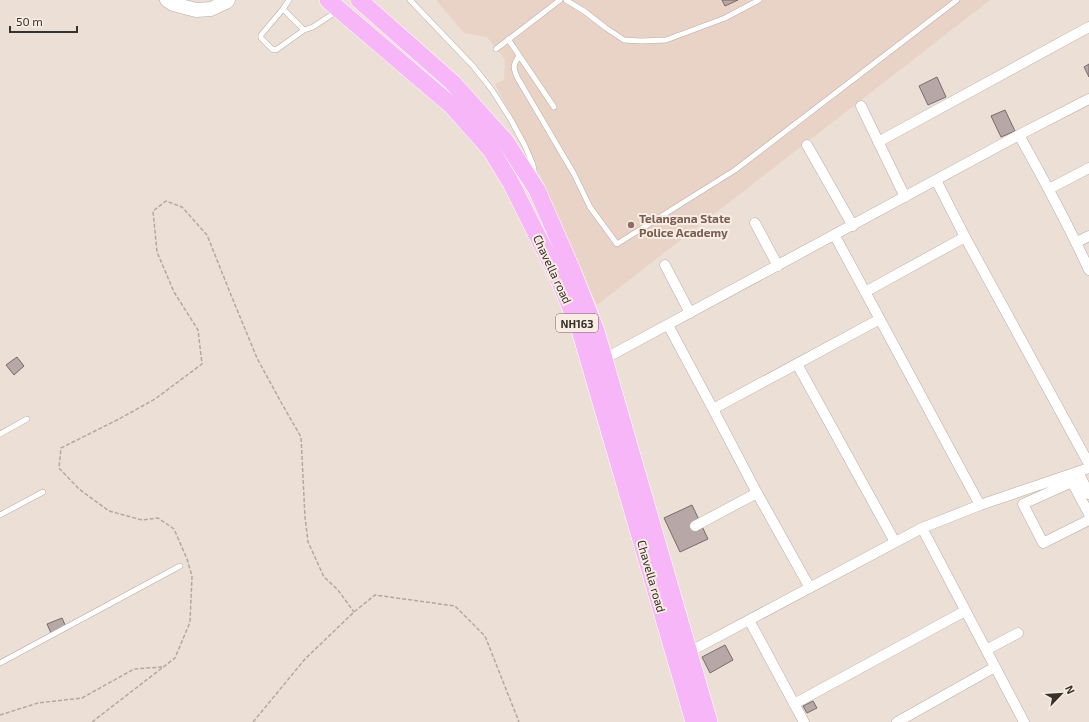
<svg xmlns="http://www.w3.org/2000/svg" width="1089" height="722" font-family="'Exo 2',sans-serif">
  <rect width="100%" height="100%" fill="#ecdfd6"/>
  <path fill="#e9d3c7" d="M436,0h554l-393,305 -70,-159 -32,-62 9,-4 1,-20 -18,-23 -23,-4z"/>
  <path fill="#b7a7a6" stroke="#796b6a" d="M722,0h16l-13,6z
    M1089,64v13l-5,-10z
    M937,77l9,20 -18,8 -9,-19z
    M1005,110l10,21 -14,6 -10,-21z
    M17,357l7,9 -10,9 -8,-10z
    M692,505l16,34 -28,13 -16,-34z
    M62,618l4,9 -15,6 -4,-9z
    M725,645l8,15 -23,13 -8,-16z
    M813,701l4,7 -10,5 -4,-7z"/>
  <g fill="none" stroke-linecap="round" stroke-linejoin="round">
    <defs>
      <path id="service" d="M289,0l-6,9 -22,26v3l11,11 4,1 28,-20 9,-3 24,-16
        M410,0l63,66 19,24 19,30 14,26 8,19 2,11
        M566,0l18,11 22,17 18,12 17,1 25,-1 59,-22 34,-18
        M283,9l21,21
        M508,39l46,68
        M496,49l64,-49
        M519,56c-6,9 -6,11 -2,21l57,97 16,33 27,37 118,-74 222,-170
        M0,434l27,-15
        M0,515l43,-23
        M0,663l180,-97"/>
      <path id="minor" d="M861,106l44,91
        M1019,135c25,45 49,89 70,135
        M878,142l211,-115
        M807,145l46,81
        M936,180l29,57 124,227
        M1049,189l40,-21
        M755,223l23,43
        M835,236l145,269
        M1077,242l12,-6
        M665,265l25,48
        M865,292l100,-55
        M668,325l45,84 44,84 53,95
        M604,359l415,-224 70,-36
        M797,364l98,178
        M713,409l167,-90
        M1078,472l11,22
        M1089,514l-17,-32 -49,22 20,39 46,-23
        M695,526l62,-33
        M922,528l102,194
        M749,620l55,102
        M986,650l32,-17
        M689,652l233,-124 58,-23 109,-37
        M794,704l171,-93
        M897,722l98,-55"/>
      <path id="secondary" d="M167,0l6,4 23,6 15,-1 15,-7 2,-2"/>
      <path id="trunk" d="M328,0l124,106 39,44 20,33 46,92 23,55 114,392
        M359,0l94,83 53,59 31,48 35,80 24,61 113,391"/>
    </defs>
    <use href="#service" stroke="#b8aca4" stroke-width="6"/>
    <use href="#minor" stroke="#b8aca4" stroke-width="11"/>
    <use href="#secondary" stroke="#b8aca4" stroke-width="15"/>
    <use href="#trunk" stroke="#fff" stroke-width="18"/>
    <path stroke="#b3a8a1" stroke-width="1.5" stroke-dasharray="4 2" stroke-linecap="butt" d="M0,715l38,-12 44,-5 52,-29 28,-2
      M92,722l83,-64 15,-36 2,-46 -5,-17 -13,-30 -16,-11 -16,2 -33,-9 -30,-22 -20,-21 2,-20 58,-29 36,-20 47,-35 -4,-34 -24,-38 -17,-40 -4,-41 13,-10 16,6 25,28 24,60 26,63 25,46 19,33 4,80 3,25 16,35 14,13 16,22
      M253,722l52,-63 49,-47 21,-17 80,11 30,30 34,86"/>
    <use href="#service" stroke="#fff" stroke-width="5"/>
    <use href="#minor" stroke="#fff" stroke-width="10"/>
    <use href="#secondary" stroke="#fff" stroke-width="14"/>
    <use href="#trunk" stroke="#f7b6f7" stroke-width="17"/>
  </g>
  <circle fill="#8d6e63" stroke="#f9ece3" stroke-width="1.5" cx="631" cy="225" r="4"/>
  <g text-anchor="middle" dominant-baseline="central" stroke-width="4" stroke-linejoin="round" paint-order="stroke">
    <rect fill="#f9ece3" stroke="#716a64" stroke-width="1" x="556" y="314" width="42" height="18" rx="3"/>
    <g font-size="11" font-weight="bold" fill="#37322e">
      <text x="577" y="323">NH163</text>
    </g>
    <g font-size="12" font-weight="bold" fill="#785e54" stroke="#f9ece3" text-anchor="start">
      <text x="639" y="218">Telangana State<tspan x="639" dy="14">Police Academy</tspan></text>
    </g>
    <g font-size="12" fill="#37322e" stroke="#f9ece3">
      <text transform="translate(553 269) rotate(65)">Chavella road</text>
      <text transform="translate(652 576) rotate(74)">Chavella road</text>
    </g>
  </g>
  <g transform="translate(1061 694) rotate(65)" stroke="#f9ece3" stroke-width="3" paint-order="stroke">
  <path d="M0-3L7 15L0 10L-7 15Z" fill="#37322e"/>
  <text y="-6" font-size="11" font-weight="bold" text-anchor="middle" fill="#37322e">N</text>
  </g>
  <path d="M10 26v6h67v-6" fill="none" stroke="#37322e" stroke-width="2"/>
  <text x="16" y="26" font-size="12" fill="#37322e" stroke="#f9ece3" stroke-width="3" paint-order="stroke">50 m</text>
</svg>
